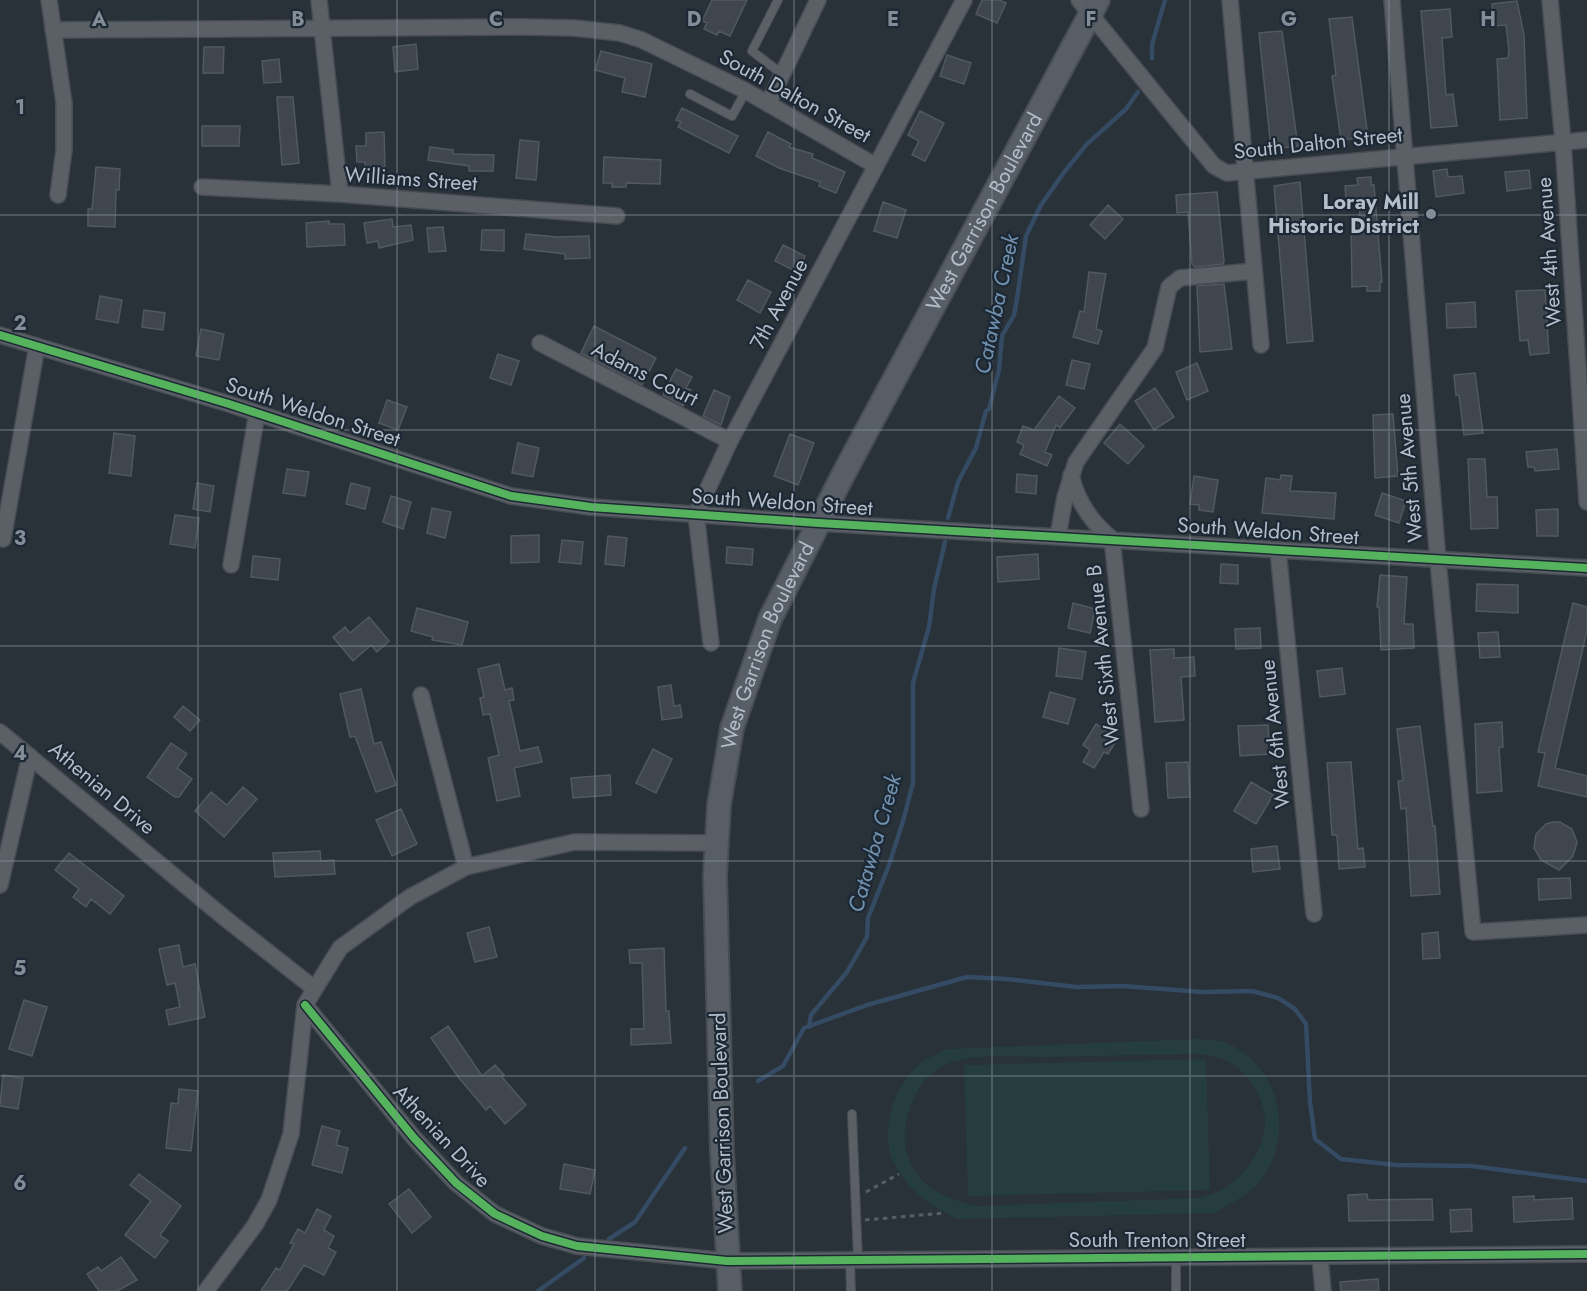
<svg xmlns="http://www.w3.org/2000/svg" width="1587" height="1291" font-family="Jost,sans-serif">
  <rect width="100%" height="100%" fill="#293139"/>
  <path fill="#263d3f" fill-rule="evenodd" d="M1196,1039c9,1 20,0 28,3 52,20 70,84 42,131 -11,19 -33,29 -51,40l-258,6c-46,-23 -82,-56 -65,-111 4,-17 16,-35 30,-46 7,-5 17,-9 25,-13zM1200,1054c9,2 19,3 27,7 13,6 23,18 29,30 21,34 2,75 -30,96 -7,5 -17,8 -26,11l-224,8c-32,-8 -61,-20 -70,-56 -6,-29 10,-72 39,-85 27,-12 63,-8 91,-8 55,-1 109,-2 164,-3z
    M1206,1059l4,131 -242,6 -4,-131z"/>
  <g fill="none" stroke-linecap="round" stroke-linejoin="round">
    <path stroke="#344b63" stroke-width="4.5" d="M1152,58v-13l13,-45
      M948,518l10,-36 18,-34 10,-37 3,-2 10,-39 3,-34 12,-21 3,-16 9,-63 15,-31 24,-34 22,-27 39,-35 12,-17
      M809,1027l2,-12 36,-43 20,-35 1,-19 21,-53 14,-44 10,-38v-100l16,-56 5,-38 11,-47
      M758,1081l25,-15 21,-38 63,-23 100,-28 40,2 69,8 46,-1 81,6 49,-1 26,7 17,11 11,15 4,78 5,37 26,20 55,6 75,1 116,15
      M609,1239l26,-17 50,-74
      M538,1291l46,-33"/>
  </g>
  <path fill="#40464d" stroke="#515860" stroke-width="1.5" d="M712,0h35l-17,36 -11,-5 -2,4 -13,-6 3,-6 -5,-2z
    M982,0h17l7,3 -9,20 -21,-9z
    M1517,1l7,34 3,83 -27,2 -3,-61 11,-1 1,-7 -3,-26 -12,1 -2,-22z
    M1450,9l2,28 -10,1 4,57 7,-1 4,32 -26,2 -10,-117z
    M1352,17l16,120 -27,3 -9,-64 4,-1 -7,-56z
    M1282,31l16,115 -27,3 -12,-116z
    M416,44l2,25 -23,3 -2,-25z
    M204,47h20l-1,26h-20z
    M601,51l51,13 -7,33 -23,-5 3,-14 -30,-8z
    M947,55l24,8 -7,21 -24,-8z
    M279,59l2,23 -17,1 -2,-22z
    M277,97h16l6,66 -17,2z
    M682,108l56,28 -9,17 -51,-26 3,-5 -5,-2z
    M920,111l24,12 -19,38 -13,-6 7,-14 -11,-6z
    M202,126h38l-1,20h-37z
    M384,132l1,35 -20,1v-6h-8l-1,-16h10v-13z
    M768,132l23,12 -2,3 24,7 -1,4 33,14 -9,21 -17,-7 1,-4 -41,-14 -23,-12z
    M520,140l19,2 -3,38 -20,-2z
    M430,147l23,3v4l41,1 -1,16h-24v-5l-41,-6z
    M604,157l57,3 -1,24 -34,-1v4h-14v-4h-9z
    M96,167l24,2 -1,21h-3l-1,37 -27,-1v-17h4z
    M1447,169l1,8 14,-1 2,17 -28,4 -3,-26z
    M1529,170l2,18 -24,3 -2,-19z
    M1371,177v8h3l8,97h-2v9h-13v-5l-15,1 -1,-64 9,-1 -1,-23 -13,1 -1,-14 13,-1 -1,-7z
    M1300,182l13,159 -26,2 -13,-157z
    M1217,192l7,69 -1,3 -28,3 -3,-3 -4,-52 -11,1 -1,-18z
    M883,202l23,8 -9,28 -23,-7z
    M1108,205l15,14 -18,20 -15,-14z
    M392,219l1,8 18,-2 2,15 -34,8 -1,-7 -11,2 -3,-20z
    M329,221v3h15l1,21 -38,2 -1,-24z
    M443,227l3,24 -17,1 -2,-24z
    M482,230h22v21l-23,-1z
    M526,234l31,3 32,-1 1,22 -25,1v-5l-41,-5z
    M783,245l22,11 -8,16 -22,-11z
    M1089,272l17,2 -10,55 6,2 -4,13 -25,-7 7,-26 4,1z
    M748,280l23,12 -11,21 -23,-13z
    M1224,284l8,65 -32,3 -3,-66z
    M1545,290l4,63 -19,2 -2,-15 -8,1 -4,-50z
    M100,296l22,4 -4,23 -22,-4z
    M1475,302l1,25 -29,1 -1,-24z
    M144,310l21,3 -2,17 -21,-3z
    M594,326l62,32 -14,27 -61,-32z
    M201,329l23,5 -5,26 -23,-4z
    M498,354l21,7 -8,24 -21,-7z
    M1072,360l18,4 -6,25 -18,-4z
    M1197,363l11,28 -21,9 -11,-28z
    M676,369l16,8 -6,11 5,2 -8,16 -20,-11z
    M1475,373l8,60 -19,2 -5,-40h-3l-2,-20z
    M1155,388l19,29 -20,13 -19,-29z
    M714,390l16,7 -9,28 -18,-9z
    M1059,396l16,12 -15,20 -4,-3 -11,27 7,3 -5,11 -27,-12 4,-9 -7,-3 6,-16 11,4z
    M387,400l20,7 -9,23 -19,-7z
    M1393,414l5,62 -23,2 -2,-63z
    M1120,424l24,22 -16,18 -24,-21z
    M114,433l21,3 -4,40 -22,-3z
    M790,434l24,9 -16,42 -24,-9z
    M518,443l21,5 -6,29 -21,-4z
    M1557,449l2,20 -24,2 -1,-4h-6l-2,-15z
    M1468,459h17l2,38h10l1,31 -27,1z
    M287,469l22,3 -4,24 -22,-3z
    M1017,474l20,2 -1,18 -20,-2z
    M1281,475l11,1 -2,15 46,2 -2,26 -72,-6 4,-35 14,2z
    M1194,476l24,4 -5,32 -14,-2v-5l-9,-1z
    M197,483l17,3 -4,26 -17,-3z
    M351,483l19,5 -5,21 -19,-5z
    M1382,493l24,8 -7,22 -24,-8z
    M391,496l20,6 -8,27 -20,-7z
    M432,508l19,4 -6,26 -18,-5z
    M1558,509v27h-21l-1,-26z
    M175,515l24,3 -4,30 -25,-4z
    M539,535v27l-28,1v-27z
    M608,536l19,2 -3,28 -19,-2z
    M562,540l21,2 -2,22 -22,-2z
    M727,547l26,2 -1,16 -26,-2z
    M1038,554l1,25 -41,3 -1,-25z
    M253,556l27,3 -2,21 -27,-3z
    M1221,564l17,1v19l-18,-1z
    M1380,575l27,2 -3,47h9l1,24 -33,2 -2,-43h-2z
    M1477,584l41,1v28l-42,-2z
    M1073,603l22,6 -5,24 -22,-5z
    M1573,603l14,4v24l-32,137 32,8v21l-49,-11 7,-33 -7,-1z
    M417,608l51,14 -6,23 -30,-5 1,-3 -22,-6z
    M369,617l20,24 -12,11 -6,-7 -18,16 -20,-24 12,-10 5,6z
    M1260,628l1,20 -25,1 -1,-20z
    M1498,632l2,25 -20,1 -2,-25z
    M1059,648l27,4 -4,27 -26,-3z
    M1174,649v9l20,-1 1,19 -14,1 3,43 -29,2 -5,-72z
    M499,664l6,26 7,-2 2,12 -5,1 11,50 18,-4 4,15 -28,6 6,28 -23,5 -9,-43 11,-3 -9,-41 -7,1 -3,-17 4,-1 -6,-28z
    M1342,668l3,26 -25,3 -3,-26z
    M671,685l3,21 6,-1 2,12 -20,3 -4,-33z
    M361,689l13,55 7,-2 15,43 -20,7 -21,-56 -5,1 -10,-43z
    M1050,692l25,7 -7,25 -25,-7z
    M183,706l17,14 -10,11 -16,-14z
    M1502,722l1,25 -4,1 3,43 -25,2 -2,-69z
    M1096,724l22,14 -10,16 -4,-2 -10,16 -11,-6 7,-12 -7,-5z
    M1268,725l2,29 -30,2 -2,-30z
    M1420,726l13,100h2l5,68 -29,2 -5,-88 -5,1 -3,-28h5l-6,-52z
    M171,743l16,11 -10,14 15,11 -13,18h-4l-28,-20z
    M653,749l19,10 -16,34 -20,-10z
    M1188,762l2,35 -22,1 -2,-35z
    M1351,762l7,87 5,-1 2,19 -26,2 -2,-34h-5l-5,-72z
    M610,775l1,20 -38,3 -2,-20z
    M1251,782l22,13 -17,29 -22,-13z
    M243,787l14,12 -33,38 -29,-26 16,-19 16,13z
    M401,809l16,35 -25,12 -16,-36z
    M1553,822h7l12,7 5,13 -4,14 -14,14 -18,-10 -7,-12 2,-14 10,-10z
    M1277,846l3,23 -27,3 -2,-23z
    M320,851l1,10 13,-1 1,14 -60,3 -2,-24z
    M69,853l55,43 -14,18 -19,-15 -5,8 -13,-10 6,-8 -24,-19z
    M1570,878l1,20 -32,2 -1,-21z
    M489,927l8,30 -22,5 -8,-29z
    M1438,932l2,26 -17,1 -1,-25z
    M179,945l4,22 12,-3 10,53 -36,8 -3,-15 14,-3 -5,-24 -8,2 -8,-36z
    M664,948l2,63h3l2,32 -40,2v-16h13l-2,-66h-12l-1,-13z
    M24,1000l23,7 -15,49 -23,-7z
    M448,1026l34,50 13,-11 9,10 -2,2 24,28 -21,19 -15,-18 -4,4 -27,-32 -28,-40z
    M3,1075l20,3 -5,31 -18,-3z
    M179,1089l19,2 -7,60 -25,-3 5,-45 7,1z
    M322,1126l18,5 -4,14 12,3 -6,25 -30,-8z
    M564,1164l31,6 -5,24 -30,-5z
    M139,1174l42,32 -21,29 8,6 -13,17 -30,-23 26,-34 -21,-16z
    M409,1189l22,28 -19,16 -23,-29z
    M1367,1194l1,6 64,-1 1,21 -84,1 -1,-26z
    M1534,1196v4l38,-2 1,21 -59,3 -1,-25z
    M317,1209l14,7 -7,14 10,6 -6,12 8,4 -12,23 -20,-10 -17,26h-26l15,-23 4,2 14,-26 -4,-1 8,-14 7,4z
    M1471,1209l1,22 -21,1 -1,-22z
    M121,1257l16,23 -20,11h-18l-12,-17 11,-7 3,4z
    M1378,1279l1,12h-38l-1,-9z"/>
  <g fill="none" stroke-linecap="round" stroke-linejoin="round">
    <defs>
      <path id="service" d="M778,0l-26,51 30,23
        M690,94l42,22 14,-25
        M852,1114l6,146
        M850,1260l1,31
        M1176,1291v-34"/>
      <path id="minor" d="M49,0l15,103v47l-6,45
        M319,0l21,194
        M1079,0l135,166 13,7 360,-33
        M1230,0l31,345
        M1392,0l46,561 35,371 114,-7
        M1550,0l13,142 24,360
        M53,30l474,-3 47,1 46,5 22,7 104,51 130,75
        M768,104l50,-104
        M202,187l138,7 277,22
        M0,335l229,69 282,92 80,11 228,16 768,45
        M540,343l190,98
        M1071,475c6,26 20,47 41,64l29,270
        M1058,536l7,-39 11,-35 79,-114 14,-61 11,-9 74,-7
        M3,539l34,-193
        M1278,550l36,364
        M231,565l26,-152
        M711,643l-15,-129 34,-73 234,-441
        M421,695l45,172
        M0,732l226,187 89,70
        M0,885l30,-129
        M305,1005l109,133 42,45 39,31 47,22 35,10 150,15 860,-7
        M1320,1257l3,34
        M206,1291l49,-66 14,-25 22,-66 14,-129 35,-57 70,-51 56,-30 108,-25 141,1"/>
      <g id="secondary">
        <path id="s1" d="M730,1291l-8,-139 -7,-277 4,-70 13,-77 38,-109 74,-146 254,-473"/>
      </g>
    </defs>
    <use href="#service" stroke="#484d53" stroke-width="10"/>
    <use href="#minor" stroke="#484d53" stroke-width="18"/>
    <use href="#secondary" stroke="#484d53" stroke-width="26"/>
    <path stroke="#575e64" stroke-width="3" stroke-dasharray="4.5 4.5" stroke-linecap="butt" d="M866,1192l33,-18
      M865,1220l79,-7"/>
    <use href="#service" stroke="#5a6066" stroke-width="8"/>
    <use href="#minor" stroke="#5a6066" stroke-width="15"/>
    <use href="#secondary" stroke="#585e65" stroke-width="22"/>
    <defs>
      <path id="cycleway" d="M0,335l229,69 282,92 80,11 228,16 768,45
        M305,1005l109,133 42,45 39,31 47,22 35,10 150,15 860,-7"/>
    </defs>
    <use href="#cycleway" stroke="#1c2834" stroke-width="11"/>
    <use href="#cycleway" stroke="#56b35d" stroke-width="8"/>
  </g>
  <path fill="none" stroke="#838d97" stroke-width="1.5" stroke-opacity="0.55" d="M198,0v1291M397,0v1291M595,0v1291M794,0v1291M992,0v1291M1190,0v1291M1389,0v1291M0,215h1587M0,430h1587M0,646h1587M0,861h1587M0,1076h1587"/>
  <circle fill="#838d97" stroke="#1c2834" stroke-width="2" cx="1431" cy="214" r="6"/>
  <g text-anchor="middle" dominant-baseline="central" stroke-width="4.5" stroke-linejoin="round" paint-order="stroke">
    <g font-size="21" fill="#b3beca" stroke="#1c2834">
      <text transform="translate(795 96) rotate(29)">South Dalton Street</text>
      <text transform="translate(1318 143) rotate(-6)">South Dalton Street</text>
      <text transform="translate(411 179) rotate(4)">Williams Street</text>
      <text stroke="none"><textPath href="#s1" startOffset="1140">West Garrison Boulevard</textPath></text>
      <text transform="translate(1549 252) rotate(-94)">West 4th Avenue</text>
      <text transform="translate(779 304) rotate(-62)">7th Avenue</text>
      <text transform="translate(645 374) rotate(27)">Adams Court</text>
      <text transform="translate(313 412) rotate(18)">South Weldon Street</text>
      <text transform="translate(1409 468) rotate(-95)">West 5th Avenue</text>
      <text transform="translate(782 502) rotate(4)">South Weldon Street</text>
      <text transform="translate(1268 531) rotate(4)">South Weldon Street</text>
      <text stroke="none"><textPath href="#s1" startOffset="654">West Garrison Boulevard</textPath></text>
      <text transform="translate(1103 655) rotate(-96)">West Sixth Avenue B</text>
      <text transform="translate(1275 734) rotate(-96)">West 6th Avenue</text>
      <text transform="translate(102 788) rotate(40)">Athenian Drive</text>
      <text transform="translate(722 1123) rotate(-92)">West Garrison Boulevard</text>
      <text transform="translate(442 1136) rotate(47)">Athenian Drive</text>
      <text x="1157" y="1240">South Trenton Street</text>
    </g>
    <g font-size="21" font-weight="bold" fill="#b3beca" stroke="#1c2834" text-anchor="end">
      <text x="1419" y="202">Loray Mill<tspan x="1419" dy="24">Historic District</tspan></text>
    </g>
    <g font-size="22" font-style="italic" fill="#7191af" stroke="#1c2834">
      <text transform="translate(996 304) rotate(-78)">Catawba Creek</text>
      <text transform="translate(874 843) rotate(-74)">Catawba Creek</text>
    </g>
  </g>
  <g font-size="20" text-anchor="middle" font-weight="bold" fill="#838d97" stroke="#1c2834" stroke-width="4.5" stroke-linejoin="round" paint-order="stroke">
    <text x="99" y="26">A</text>
    <text x="298" y="26">B</text>
    <text x="496" y="26">C</text>
    <text x="694" y="26">D</text>
    <text x="893" y="26">E</text>
    <text x="1091" y="26">F</text>
    <text x="1289" y="26">G</text>
    <text x="1488" y="26">H</text>
    <text x="20" y="114">1</text>
    <text x="20" y="330">2</text>
    <text x="20" y="545">3</text>
    <text x="20" y="760">4</text>
    <text x="20" y="975">5</text>
    <text x="20" y="1190">6</text>
  </g>
</svg>
